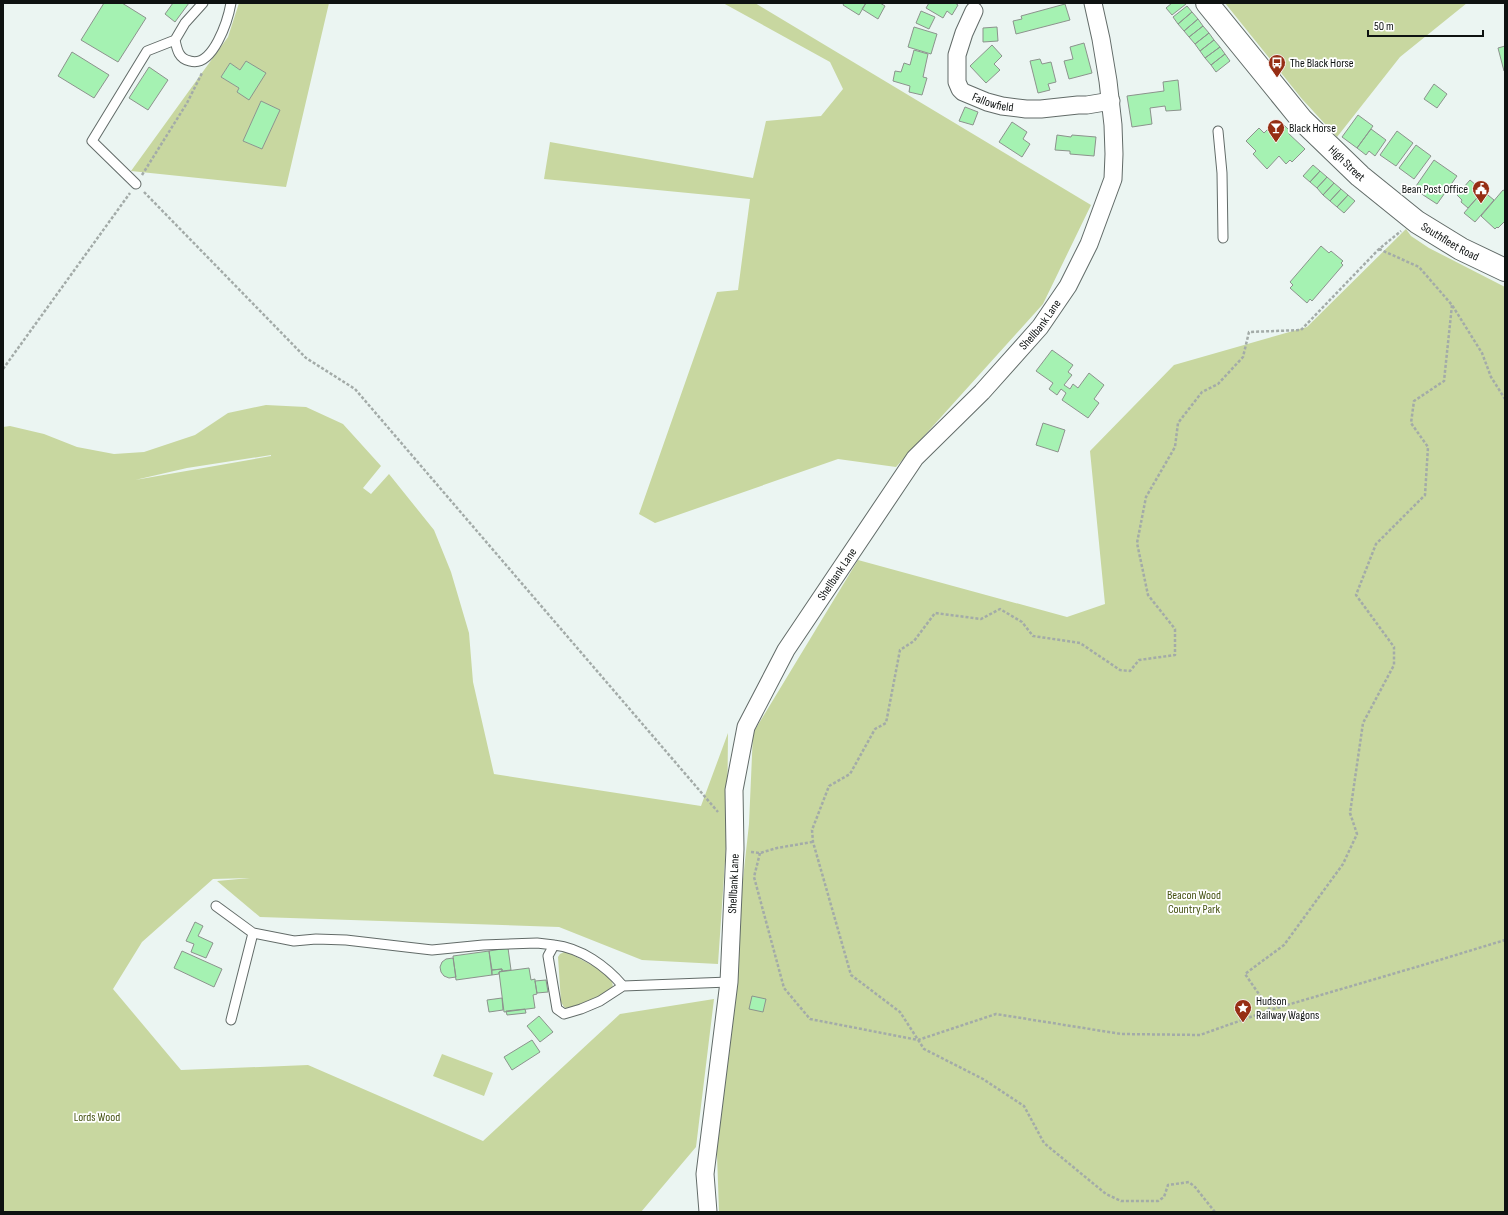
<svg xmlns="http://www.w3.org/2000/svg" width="1508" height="1215" font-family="'Sofia Sans Condensed',sans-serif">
  <rect width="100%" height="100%" fill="#ebf5f2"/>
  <path fill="#c8d7a0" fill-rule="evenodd" d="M239,3h90l-43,184 -155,-16 97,-134zM246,61l19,12 -16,26 -12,-7 2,-4 -18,-11 9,-14 10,7zM261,101l19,9 -18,39 -19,-8z
    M723,3h32l336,202 -48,99 -147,163 -58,-8 -183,64 -16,-9 78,-222 21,-2 12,-91 -206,-20 6,-37 203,36 13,-57 55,-5 22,-27 -13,-27z
    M1225,3h242l-67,54 -63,80 -35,-38z
    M1406,229l5,7 18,12 76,39v925h-786l-3,-86 33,-302 4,-91 105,-173 209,57 38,-13 -15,-153 84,-86 133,-38z
    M266,405l40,2 37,17 38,42 -18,22 8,6 18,-20 45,56 17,42 18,61 4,49 21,92 207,32 27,-73 -1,99 -9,132 -76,-4 -83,-33 -299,-10 -43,-36 33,-3 -37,1 -71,63 -29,47 68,81 127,-5 175,76 137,-127 94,-15 -18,148 -55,65h-638v-785l7,-1 34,8 33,13 37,7 30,-2 51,-17 33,-22zM271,455v1l-136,24 52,-12z
    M564,952l5,1 30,16 13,11 1,8 -2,3 -38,16 -7,1 -2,-1 -3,-5 -3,-45 2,-3z
    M442,1054l51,19 -9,23 -51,-20z"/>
  <path fill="#a5f2b2" stroke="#8c938d" d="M104,3h18l24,15 -28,44 -37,-22z
    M173,3h16l-14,19 -10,-8z
    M844,3h22l-7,12 -16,-10z
    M866,3h14l5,3 -7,13 -16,-10z
    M929,3h26l3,2 -6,10 -5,-4 -4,7 -17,-10z
    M1172,3h13l1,1 -14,11 -6,-7z
    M1065,4l5,16 -54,14 -3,-13 9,-2 -1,-3z
    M1187,6l5,6 -14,12 -5,-7z
    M921,11l14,6 -6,12 -13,-6z
    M1192,12l6,7 -14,12 -6,-7z
    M1198,19l5,7 -14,11 -5,-6z
    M1203,26l6,7 -14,11 -6,-7z
    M914,27l23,7 -6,20 -23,-7z
    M997,27l1,14 -15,1v-14z
    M1209,33l5,7 -14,11 -5,-7z
    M1214,40l6,7 -15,11 -5,-7z
    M1084,43l8,30 -23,6 -5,-18 9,-2 -3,-12z
    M992,45l10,11 -8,8 6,6 -14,13 -16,-17z
    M1505,46v25h-1l-6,-23z
    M1220,47l5,7 -14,11 -6,-7z
    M914,50l14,4 -5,23 4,1 -5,17 -13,-3 1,-6 -17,-5 2,-10 6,1 3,-9 6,2z
    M72,52l37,23 -15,23 -36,-22z
    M1225,54l5,7 -14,11 -5,-7z
    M1040,59l2,5 9,-2 5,20 -8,2 2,6 -12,3 -8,-32z
    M246,61l20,12 -17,27 -12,-8 2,-4 -18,-11 9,-14 10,7z
    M149,67l19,13 -20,30 -19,-12z
    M1178,80l3,30 -15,1 -1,-5 -15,2 2,16 -20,3 -5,-31 37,-5 -1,-9z
    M1434,84l13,10 -10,14 -13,-9z
    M261,101l19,9 -18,39 -19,-8z
    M965,107l13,5 -5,13 -14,-4z
    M1358,115l15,11 -16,22 -15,-11z
    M1012,122l15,10 -4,7 7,5 -8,13 -23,-15z
    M1275,122l6,7 3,-4 6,6 -2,2 17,16 -13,13 -2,-2 -4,4 -7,-8 -12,13 -14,-15 3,-3 -10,-10 13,-13 5,5z
    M1371,129l15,11 -11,16 -6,-5 -3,4 -9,-7z
    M1397,131l16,12 -17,23 -16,-11z
    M1057,135l14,2 1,-2 24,2 -2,19 -24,-2v-3l-15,-1z
    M1416,145l15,11 -17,23 -15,-11z
    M1434,160l23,16 -20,28 -23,-15z
    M1313,165l7,6 -10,11 -7,-6z
    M1320,171l7,6 -10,11 -7,-6z
    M1327,177l7,6 -11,12 -6,-7z
    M1470,180l13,11 -15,17 -7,-6 1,-2 -5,-5z
    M1334,183l7,6 -11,12 -7,-6z
    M1341,189l7,6 -11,12 -7,-6z
    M1503,190l2,1v30l-7,7 -1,-1 -2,2 -14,-13z
    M1483,191l11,9 -19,22 -11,-9z
    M1348,195l7,6 -11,12 -7,-6z
    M1321,246l8,7 2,-2 12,10 -2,2 2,2 -31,36 -2,-2 -3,4 -17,-15 3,-3 -3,-3z
    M1052,350l21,15 -5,7 4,3 -8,10 6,4 3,-5 5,4 11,-15 15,12 -10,14 5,4 -11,15 -26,-18 4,-7 -5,-4 -4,6 -8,-6 4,-6 -17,-12z
    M1043,423l22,7 -7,22 -22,-7z
    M195,922l8,4 -5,10 15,7 -7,15 -15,-6 3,-8 -8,-3z
    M508,948l3,22 -9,1v-2l-10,1 -3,-19z
    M182,951l40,18 -8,18 -40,-19z
    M489,951l3,24 -36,5 -3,-24z
    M453,958l3,19 -7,1 -5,-2 -3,-4 -1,-5 2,-5 4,-3z
    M529,968l2,12 4,-1v2l2,13 -4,1 2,13 -31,4 -5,-40z
    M502,969v2l-3,1v2l-7,1v-5z
    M546,980l2,12 -11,1 -2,-12z
    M752,996l14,3 -3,13 -14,-3z
    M502,998l1,12 -14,2 -2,-12z
    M525,1009l1,4 -19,2 -1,-4z
    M539,1016l14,16 -13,10 -13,-16z
    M532,1040l8,12 -28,18 -8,-13z"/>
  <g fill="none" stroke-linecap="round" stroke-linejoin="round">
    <defs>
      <path id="lane" d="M203,3l-18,20 -10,17c2,10 4,19 15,21 23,7 38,-41 41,-58
        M1218,131l4,42 1,65
        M136,184l-44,-43 55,-90 28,-11
        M216,906l37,27 41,8 22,-2 30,1 86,10 51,-5 54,-2 17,2
        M623,986c-17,-20 -42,-38 -69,-41l-6,11 9,53 7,5 17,-5 19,-8 23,-15 106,-4
        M231,1020l22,-87"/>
      <g id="street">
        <path id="s1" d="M974,11l-10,22 -7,22v27l3,7 3,3 24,10 15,4 24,3h15l37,-4h9l24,-4"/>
        <path id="s2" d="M708,1212l-3,-38 24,-192 6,-133 -1,-59 12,-63 40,-77 129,-192 67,-66 58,-65 28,-41 21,-42 24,-65 1,-25 -1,-29 -5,-44 -7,-42 -8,-36"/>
      </g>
      <g id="secondary">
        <path id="s3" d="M1207,3l95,117 58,56 57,46 44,27 44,21"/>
      </g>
    </defs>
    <use href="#lane" stroke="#626b68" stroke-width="11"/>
    <use href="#street" stroke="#626b68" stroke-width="19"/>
    <use href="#secondary" stroke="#626b68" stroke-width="24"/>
    <path stroke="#a3aba8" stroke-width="2.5" stroke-dasharray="3 2" stroke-linecap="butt" d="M142,175l45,-72 15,-30
      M144,192l162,166 49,31 363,423
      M1379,249l40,18 33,38 30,48 9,24 14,22
      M3,369l127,-176
      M751,852l9,1 17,-5 35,-6
      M760,853l-6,24 30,111 26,31 108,21 78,-26 125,20 79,1 70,-25 153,-45 82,-25
      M1270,1010l-25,-36 39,-29 59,-81 14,-30 -7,-21 13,-90 31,-58v-18l-38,-52 20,-51 49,-49 3,-48 -17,-24 3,-22 30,-20 8,-76
      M1215,1212l-20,-25 -6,-5 -21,3 -4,12 -6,4h-37l-15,-7 -62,-51 -20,-37 -41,-27 -59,-30 -24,-37 -49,-37 -38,-133 -1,-12 17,-44 21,-12 25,-45 11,-6 14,-73 14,-9 21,-28 46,6 19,-10 22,13 11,14 47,7 40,27 10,1 9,-11 36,-5v-26l-27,-34 -11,-52 9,-46 29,-50 3,-24 24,-31 16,-8 25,-27 6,-25 52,-2 78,-81 22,-18"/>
    <use href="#lane" stroke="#fff" stroke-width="9"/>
    <use href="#street" stroke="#fff" stroke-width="17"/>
    <use href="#secondary" stroke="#fff" stroke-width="22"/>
  </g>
  <defs>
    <symbol id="bus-pin" viewBox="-11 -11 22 30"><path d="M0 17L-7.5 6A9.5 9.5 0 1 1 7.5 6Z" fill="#962e14" stroke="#fff"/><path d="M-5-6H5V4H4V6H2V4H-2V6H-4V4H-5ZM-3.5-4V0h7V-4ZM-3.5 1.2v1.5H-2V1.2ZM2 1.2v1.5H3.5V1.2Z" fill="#fff"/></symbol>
    <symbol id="bar-pin" viewBox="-11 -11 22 30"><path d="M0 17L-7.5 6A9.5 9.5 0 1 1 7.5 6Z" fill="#962e14" stroke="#fff"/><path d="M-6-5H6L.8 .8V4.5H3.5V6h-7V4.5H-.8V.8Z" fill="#fff"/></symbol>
    <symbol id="civic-pin" viewBox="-11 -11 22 30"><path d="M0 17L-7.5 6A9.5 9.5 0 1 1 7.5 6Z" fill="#962e14" stroke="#fff"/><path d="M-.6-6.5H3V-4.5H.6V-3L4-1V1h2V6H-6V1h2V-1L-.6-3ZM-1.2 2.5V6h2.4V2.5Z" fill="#fff"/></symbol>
    <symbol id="sight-pin" viewBox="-11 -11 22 30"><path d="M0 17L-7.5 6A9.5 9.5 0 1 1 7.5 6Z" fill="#962e14" stroke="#fff"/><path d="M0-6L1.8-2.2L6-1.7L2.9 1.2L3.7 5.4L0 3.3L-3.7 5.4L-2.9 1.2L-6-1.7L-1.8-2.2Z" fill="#fff"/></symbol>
  </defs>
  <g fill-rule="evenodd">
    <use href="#bus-pin" x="1267" y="53" width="20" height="27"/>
    <use href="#bar-pin" x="1266" y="118" width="20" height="27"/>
    <use href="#civic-pin" x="1471" y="179" width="20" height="27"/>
    <use href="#sight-pin" x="1233" y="998" width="20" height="27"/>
  </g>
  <g text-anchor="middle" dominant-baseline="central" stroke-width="3.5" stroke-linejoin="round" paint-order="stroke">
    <g font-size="12" fill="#0e1211" stroke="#fff" text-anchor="start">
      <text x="1290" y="63">The Black Horse</text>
      <text x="1289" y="128">Black Horse</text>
      <text x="1468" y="189" text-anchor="end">Bean Post Office</text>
      <text x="1256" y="1001">Hudson<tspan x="1256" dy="14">Railway Wagons</tspan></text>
    </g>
    <g font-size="12" fill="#0e1211" stroke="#fff">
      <text stroke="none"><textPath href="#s1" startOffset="118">Fallowfield</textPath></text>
      <text stroke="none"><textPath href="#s3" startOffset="213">High Street</textPath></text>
      <text stroke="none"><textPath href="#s3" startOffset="343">Southfleet Road</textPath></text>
      <text stroke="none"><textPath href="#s2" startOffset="989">Shellbank Lane</textPath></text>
      <text stroke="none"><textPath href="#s2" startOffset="666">Shellbank Lane</textPath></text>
      <text stroke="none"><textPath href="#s2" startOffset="330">Shellbank Lane</textPath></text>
    </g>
    <g font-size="12" fill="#465313" stroke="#fff">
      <text x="1194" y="895">Beacon Wood<tspan x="1194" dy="14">Country Park</tspan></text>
      <text x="97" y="1117">Lords Wood</text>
    </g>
  </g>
  <rect width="1508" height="1215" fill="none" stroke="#0e1211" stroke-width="8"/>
  <path d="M1368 30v6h115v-6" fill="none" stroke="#0e1211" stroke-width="2"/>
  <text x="1374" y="30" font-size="12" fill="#0e1211" stroke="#ffffff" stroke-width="3" paint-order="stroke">50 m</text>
</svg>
